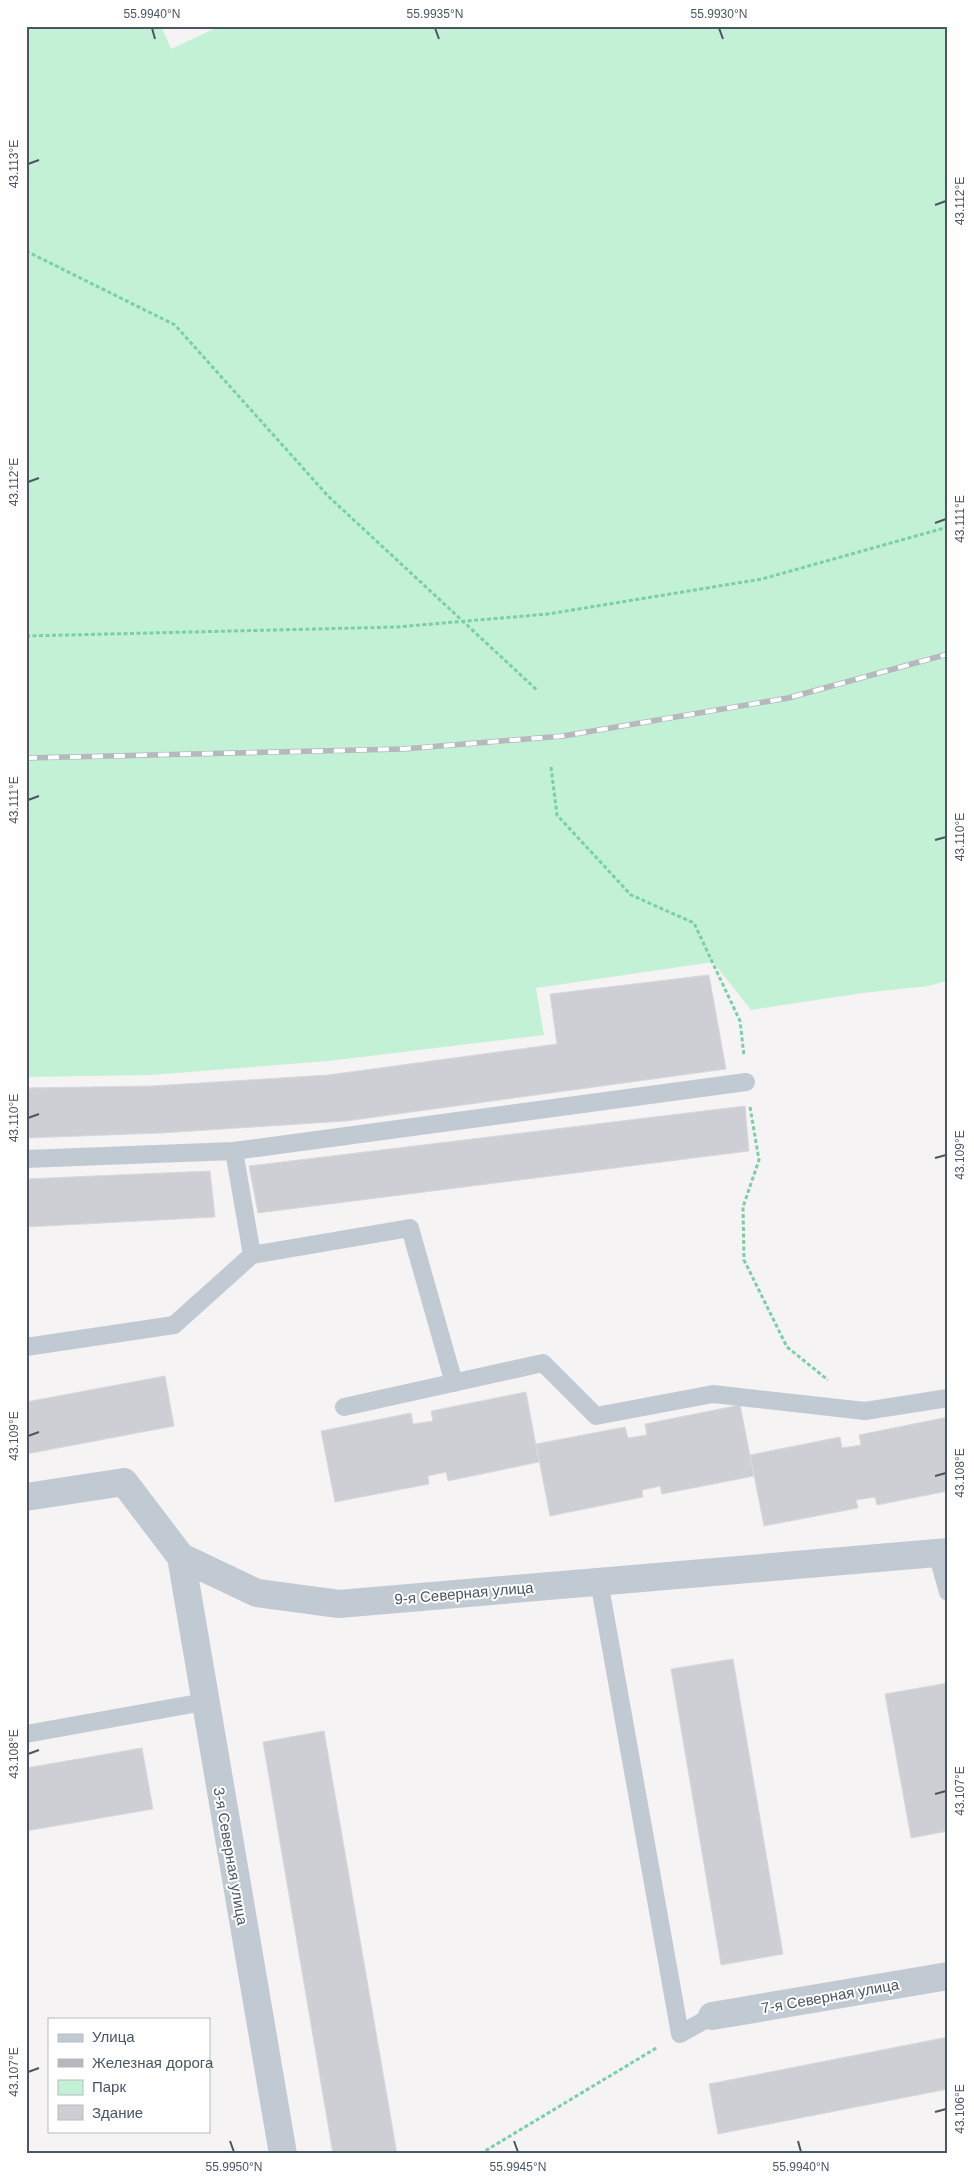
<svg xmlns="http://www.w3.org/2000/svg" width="974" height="2180" font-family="Helvetica,sans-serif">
  <rect width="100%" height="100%" fill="#f5f3f3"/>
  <path fill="#c3f1d5" d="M26,26h135l10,23 49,-23h728v954l-19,6 -67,7 -111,17 -38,-48 -177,26 8,47 -216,26 -177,14 -125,2z"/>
  <path fill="#cdcfd5" stroke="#d7d9de" d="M709,975l17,94 -380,52 -184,12 -136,5v-50l126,-2 176,-11 229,-31 -7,-50z
    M745,1106l4,45 -491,62 -9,-47z
    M210,1171l5,46 -189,10v-48z
    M165,1376l9,50 -148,28v-52z
    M526,1392l13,70 -91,19 -2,-9 -18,4 1,8 -94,18 -14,-71 90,-18 2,11 20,-3 -2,-10z
    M740,1405l14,71 -92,18 -2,-8 -18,4 1,7 -93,19 -14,-72 89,-17 3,11 19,-3 -2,-11z
    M948,1417v74l-71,14 -2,-8 -19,3 2,8 -94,18 -14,-71 90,-18 2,11 19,-3 -2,-10z
    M733,1659l50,295 -62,11 -50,-296z
    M948,1683v148l-37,7 -26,-144z
    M324,1731l73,423h-64l-70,-412z
    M142,1748l11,61 -127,22v-63z
    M948,2037v52l-230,45 -9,-50z"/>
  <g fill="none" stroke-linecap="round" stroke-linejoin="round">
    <path stroke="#7ad0a6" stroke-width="3" stroke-dasharray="4 2.5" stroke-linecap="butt" d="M26,251l149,74 153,171 210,195
      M26,636l371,-9 151,-13 214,-35 186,-52
      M551,767l6,48 74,80 63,28 46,98 4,35
      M750,1107l9,53 -16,47 1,53 43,87 41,33
      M480,2154l178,-107"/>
    <path stroke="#c1cad2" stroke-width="18" d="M26,1159l208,-8 512,-69
      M252,1255l158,-27 44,155
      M26,1347l148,-22 78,-70 -18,-104
      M344,1407l199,-44 53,53 117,-22 152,17 83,-13
      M937,1553l11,39
      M599,1581l81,453 32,-18
      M26,1734l178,-32"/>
    <path stroke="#c1cad2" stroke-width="28" d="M26,1497l98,-15 57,75 76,36 82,11 609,-52
      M181,1557l102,597
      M712,2016l236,-40"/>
    <defs>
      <path id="rail" d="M26,758l377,-9 160,-13 225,-38 160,-44"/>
    </defs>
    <use href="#rail" stroke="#b5b8bd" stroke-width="5.5"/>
    <use href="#rail" stroke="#fff" stroke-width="4" stroke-dasharray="11" stroke-linecap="butt"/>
  </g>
  <path fill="none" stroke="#4a5661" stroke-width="2" d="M152,28l3,11M435,28l4,11M719,28l4,11M28,164l11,-4M935,205l11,-4M28,482l11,-4M935,523l11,-4M28,800l11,-4M935,840l11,-3M28,1118l11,-4M935,1158l11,-3M28,1436l11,-4M935,1476l11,-3M28,1754l11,-4M935,1794l11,-3M28,2072l11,-4M935,2112l11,-3M230,2141l4,11M514,2141l4,11M798,2141l3,11"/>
  <g text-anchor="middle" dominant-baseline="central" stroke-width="4" stroke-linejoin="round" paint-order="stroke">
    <g font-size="15" fill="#4a5661" stroke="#fff">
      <text transform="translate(464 1593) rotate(-5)">9-я Северная улица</text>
      <text transform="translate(231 1856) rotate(80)">3-я Северная улица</text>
      <text transform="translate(830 1996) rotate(-10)">7-я Северная улица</text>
    </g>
  </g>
  <rect width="974" height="2180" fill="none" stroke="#ffffff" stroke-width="55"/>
  <rect x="48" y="2018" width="162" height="115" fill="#ffffff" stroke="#b7bbc0"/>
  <rect x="58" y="2034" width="25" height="8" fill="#c1cad2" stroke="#b7bbc0"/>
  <text x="92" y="2042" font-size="15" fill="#4a5661">Улица</text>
  <rect x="58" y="2059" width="25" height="8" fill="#b5b8bd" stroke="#b7bbc0"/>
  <text x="92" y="2068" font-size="15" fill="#4a5661">Железная дорога</text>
  <rect x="58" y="2080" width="25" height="15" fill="#c3f1d5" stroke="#b7bbc0"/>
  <text x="92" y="2092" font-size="15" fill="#4a5661">Парк</text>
  <rect x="58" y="2105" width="25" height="15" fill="#cdcfd5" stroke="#b7bbc0"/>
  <text x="92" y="2118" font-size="15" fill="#4a5661">Здание</text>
  <rect x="28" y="28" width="918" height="2124" fill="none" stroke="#4a5661" stroke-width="2"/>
  <g font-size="12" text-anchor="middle" fill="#4a5661">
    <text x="152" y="18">55.9940°N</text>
    <text x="435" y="18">55.9935°N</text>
    <text x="719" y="18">55.9930°N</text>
    <text transform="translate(14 164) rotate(-90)" y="4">43.113°E</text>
    <text transform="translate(960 201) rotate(-90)" y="4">43.112°E</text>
    <text transform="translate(14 482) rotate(-90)" y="4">43.112°E</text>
    <text transform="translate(960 519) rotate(-90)" y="4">43.111°E</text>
    <text transform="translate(14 800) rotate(-90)" y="4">43.111°E</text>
    <text transform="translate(960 837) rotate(-90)" y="4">43.110°E</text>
    <text transform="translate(14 1118) rotate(-90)" y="4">43.110°E</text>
    <text transform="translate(960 1155) rotate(-90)" y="4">43.109°E</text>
    <text transform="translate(14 1436) rotate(-90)" y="4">43.109°E</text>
    <text transform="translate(960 1473) rotate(-90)" y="4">43.108°E</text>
    <text transform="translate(14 1754) rotate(-90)" y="4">43.108°E</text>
    <text transform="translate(960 1791) rotate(-90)" y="4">43.107°E</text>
    <text transform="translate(14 2072) rotate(-90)" y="4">43.107°E</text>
    <text transform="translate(960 2109) rotate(-90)" y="4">43.106°E</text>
    <text x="234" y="2171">55.9950°N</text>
    <text x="518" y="2171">55.9945°N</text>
    <text x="801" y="2171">55.9940°N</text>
  </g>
</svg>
